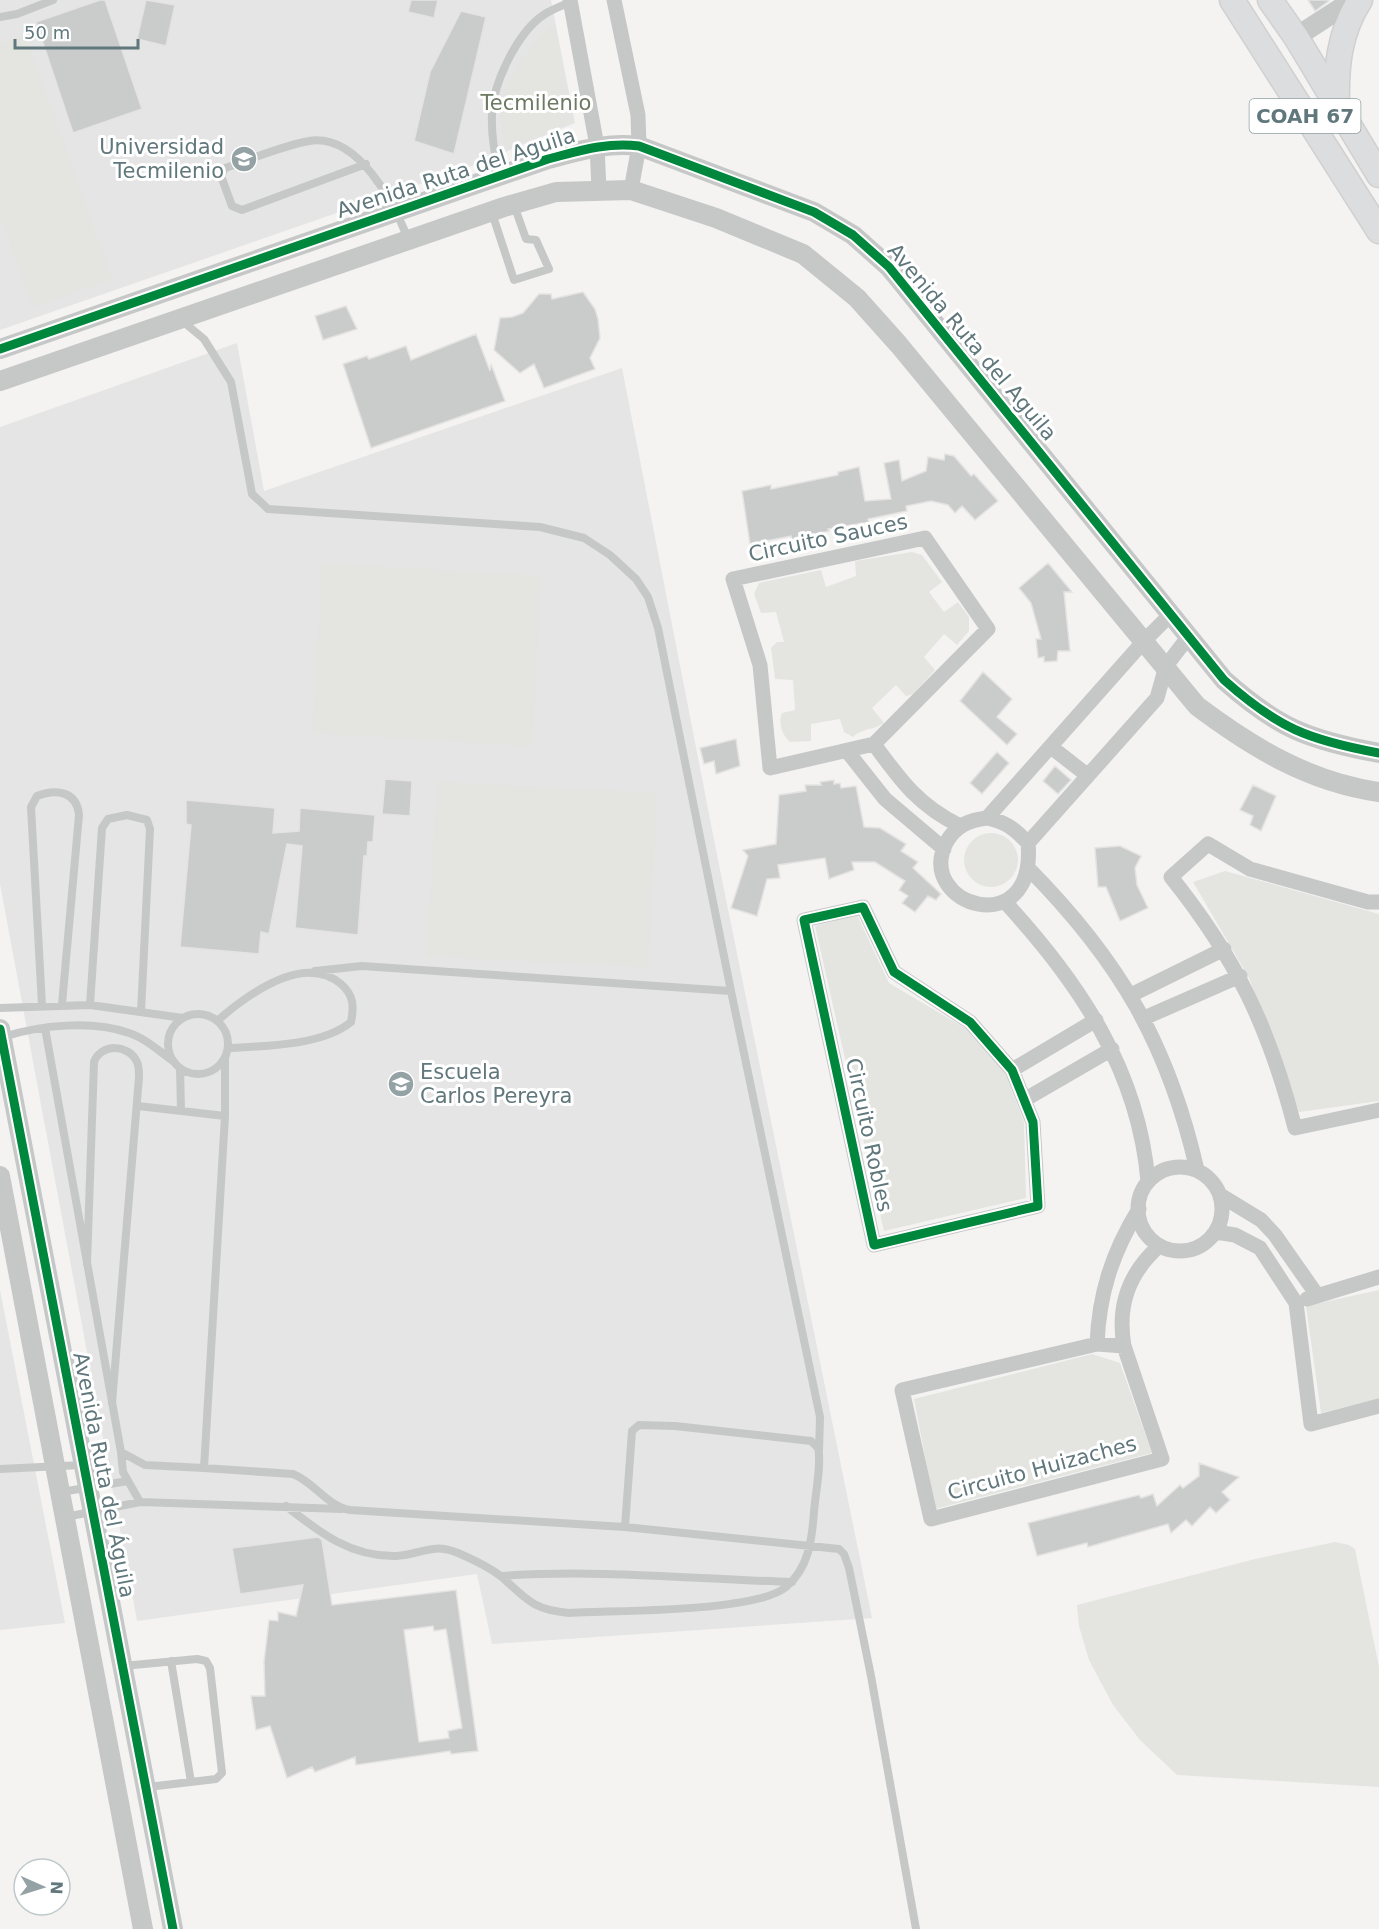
<svg xmlns="http://www.w3.org/2000/svg" width="1379" height="1929" font-family="'DejaVu Sans',sans-serif">
  <rect width="100%" height="100%" fill="#f4f3f2"/>
  <path fill="#e4e5e4" d="M0,0h551l24,123 -106,44 -469,163z
    M237,343l27,148 358,-123 94,482 156,768 -380,26 -15,-70 -340,47 -137,-737v-457z
    M0,1290l65,333 -65,7z"/>
  <path fill="#e4e5e0" d="M554,25l19,96 -65,27c-23,-43 12,-97 46,-123z
    M25,35l87,244 -79,28 -33,-92v-171z
    M912,552l10,3 20,27 -13,10 15,20 14,-10 11,15v14l-12,14 -13,-11 -20,23 11,13 -22,24 -7,2 -10,-11 -24,23 12,15c-10,7 -22,5 -31,14l-9,-5 -4,-13 -29,5v17l-21,1c-8,-7 -12,-19 -8,-29l13,-3 -2,-30 -18,-1 -4,-31 6,-6h7l-8,-30 -15,1 -7,-19 5,-11 62,-13 5,17 30,-11 -1,-15z
    M322,563l219,13 -9,170 -219,-13z
    M437,782l220,11 -9,174 -221,-11z
    M964 860a27 27 0 1 1 54 0a27 27 0 1 1-54 0Z
    M1225,871l154,43v187l-80,11 -50,-134 -56,-96z
    M857,915l32,68 76,45 40,45 19,49 2,76 -142,33 -69,-305z
    M1379,1290v109l-58,14 -15,-107z
    M1092,1354l28,9 32,90 -217,56 -21,-110z
    M1335,1542l14,3 6,4 24,118v120l-202,-12 -37,-35 -27,-35 -24,-45 -10,-34 -2,-21 178,-46z"/>
  <path fill="#cacccc" stroke="#e4e3e2" stroke-width="1.5" fill-rule="evenodd" d="M100,0h5l37,109 -69,24 -37,-111z
    M146,0l29,5 -9,41 -29,-7z
    M411,0h27l-4,18 -26,-6z
    M1308,0h20l1,1 -14,10z
    M461,11l25,6 -32,137 -40,-13 16,-69z
    M583,292l12,17 3,10 2,19 -10,20 5,11 -51,19 -10,-24 -14,9 -26,-23 6,-32 12,-1 11,-4 16,-19h12l1,5z
    M346,306l11,23 -34,11 -8,-24z
    M476,334l14,37 1,-7 14,37 -134,47 -28,-84 24,-8 2,3 37,-13 5,14z
    M945,454l9,2 17,20 3,-2 24,27 -23,19 -13,-14 -7,7 -7,-8 -17,-4 -25,5 1,5 -39,8 1,3 -41,7 1,2 -37,9 -1,-4 -41,8 -8,-53 29,-6v4l67,-14v-3l21,-5 6,34 26,-2 -7,-36 15,-3 3,21 24,-10 2,-14 16,3z
    M1048,563l24,29h-8l6,59h-12l-1,10 -13,1v-5l-6,1 -2,-19h5l-10,-36 -12,-15z
    M983,672l29,27 -15,18 20,17 -10,11 -47,-44z
    M736,739l4,27 -24,8 -2,-13 -10,3 -4,-16z
    M997,752l12,11 -27,31 -12,-11z
    M1055,766l16,14 -13,14 -15,-13z
    M385,779l27,2 -2,35 -28,-2z
    M834,780v4l6,-1 1,5 15,-2 8,41 16,1 26,16 -5,7 17,11 -5,6 28,26 -5,6 -8,-4 -13,16 -13,-9 6,-7 -9,-6 6,-9 -30,-19h-23l2,8 -25,9 -4,-21 -47,7 2,13 -13,1 -10,37 -26,-8 17,-52 -5,-6 33,-6 3,-49 27,-4 -1,-6h16l-1,-3z
    M1253,785l23,11 -15,35 -11,-6 3,-9 -13,-6z
    M186,800l89,8 -2,25 26,-2 1,-23 75,7 -2,27h-5l-1,14h-3l-6,79 -63,-7 7,-82 -15,-2 -18,90 -8,-2 -2,22 -79,-7 11,-122 -5,-1z
    M1120,846l21,10 -6,12 2,17 11,23 -28,13 -14,-34h-8l-3,-39z
    M1199,1463l40,14 -17,15 8,8 -14,13 -6,-6 -18,19 -6,-6 -15,13 -3,-9 -80,23 -1,-4 -50,13 -9,-33 111,-28 2,3 12,-4 4,12 23,-21 3,3 16,-12z
    M318,1537l4,3 10,65 124,-15 22,161 -27,3 -1,-3 -94,14 -1,-8 -40,15 -3,-5 -25,11 -17,-52 -14,4 -5,-34h14l-1,-34 5,-42 9,1v-9l18,4 7,-31 -63,9 -8,-46zM433,1626l1,5 12,-2 16,99 -14,3 1,7 -30,4 -15,-112z"/>
  <g fill="none" stroke-linecap="round" stroke-linejoin="round">
    <defs>
      <path id="primary" d="M1232,0l147,231
        M1270,0l26,37 83,138
        M1337,105c-1,-38 2,-72 23,-105"/>
    </defs>
    <use href="#primary" stroke="#d0d0d0" stroke-width="27"/>
    <path stroke="#c6c8c8" stroke-width="8" d="M0,17l17,-3 36,-14
      M366,164l-124,46 -10,-4 -11,-30 4,-8c27,-9 56,-22 84,-27 49,-8 85,62 99,98
      M499,175c-4,-20 -8,-40 -7,-61 1,-31 26,-83 53,-100 8,-5 17,-8 25,-12
      M492,213l22,67 35,-11 -13,-29 -10,-1 -12,-34
      M181,320l23,19 27,43 21,112 16,15 272,18 44,11 26,17 26,24 12,18 10,31 73,363
      M315,971l47,-5 369,25 89,426 -1,34
      M42,1005l-11,-198 6,-11c20,-8 40,-4 42,19l-17,189
      M90,1005l12,-177 6,-9 19,-4 20,5 3,9 -9,183
      M0,1008l90,-3 93,13
      M168 1044a30 30 0 1 1 60 0a30 30 0 1 1-60 0Z
      M217,1021c30,-26 86,-69 124,-37 13,11 13,23 10,38 -29,24 -87,24 -123,26
      M45,1028l76,424 24,13 59,3
      M3,1037c37,-12 89,-17 126,-4 16,5 30,18 44,28
      M225,1058v58l-21,352 89,6c21,8 34,32 57,36l275,17 214,22 5,5 5,14 22,108 45,253
      M180,1068l1,42
      M138,1106l87,10
      M87,1264l7,-202c7,-19 35,-18 43,0 2,4 2,10 2,15l-27,326
      M121,1452l2,20 17,30
      M0,1469l82,-4
      M61,1492l67,-11
      M286,1506c34,27 65,51 110,50 25,-1 35,-14 62,-3 14,6 33,15 45,25 24,22 31,32 66,35 45,-3 186,0 217,-26 23,-19 26,-48 28,-75 1,-16 8,-50 4,-64l-7,-7 -136,-15 -36,-1 -7,6 -7,96
      M66,1517l74,-15 201,7
      M501,1576c97,-7 194,3 291,6
      M171,1661l20,121
      M123,1666l74,-7 9,2 4,7 12,105 -6,6 -68,8"/>
    <path stroke="#c6c8c8" stroke-width="15" d="M570,0l27,146 2,43
      M614,0l24,115 1,31 -8,44
      M925,538l63,91 -114,115 -104,24 -10,-103 -27,-86z
      M874,744c27,37 44,61 86,82
      M1051,747l36,28
      M847,751l38,48 59,50
      M987,818c19,4 28,11 41,25 9,100 -113,63 -82,0 9,-17 23,-23 41,-25z
      M987,818l157,-177 28,-28
      M1028,843l129,-145 9,-32 23,-30
      M1028,868c91,92 140,175 169,302
      M1005,902c74,80 134,169 143,280
      M1379,902h-11l-118,-33 -42,-25 -37,33c65,81 98,150 124,251l84,-18
      M863,907l31,65 76,50 42,48 21,52 5,84 -164,39 -70,-325z
      M1131,995l93,-46
      M1144,1018l96,-42
      M1012,1070l84,-50
      M1024,1100l88,-51
      M1138 1209a42 42 0 1 1 84 0a42 42 0 1 1-84 0Z
      M1220,1195l41,25 14,15 42,60
      M1216,1232l19,3 25,13 36,55 15,121 68,-18
      M1307,1299l72,-22
      M1097,1344c2,-50 15,-91 42,-135
      M1124,1346l-27,-2 -195,46 29,129 231,-60 -38,-113c-7,-40 4,-72 35,-100"/>
    <path stroke="#c6c8c8" stroke-width="20" d="M1296,37l57,-37
      M0,349l548,-190c31,-8 58,-17 91,-13l175,66 39,23 36,32 335,413c54,48 84,60 155,73
      M0,381l504,-174 52,-15 75,-2 85,28 87,36 54,44 42,47 298,361c56,42 112,76 182,86
      M0,1029l173,900
      M0,1176l143,753"/>
    <use href="#primary" stroke="#dcddde" stroke-width="24"/>
    <defs>
      <path id="cycleway" d="M0,349l548,-190c31,-8 58,-17 91,-13l175,66 39,23 36,32 335,413c54,48 84,60 155,73
        M863,907l31,65 76,50 42,48 21,52 5,84 -164,39 -70,-325z
        M0,1029l173,900"/>
    </defs>
    <use href="#cycleway" stroke="#fff" stroke-width="13"/>
    <use href="#cycleway" stroke="#00873e" stroke-width="9"/>
  </g>
  <defs>
    <symbol id="university-disc" viewBox="-11 -11 22 22"><circle r="9.5" fill="#94a2a5" stroke="#fff"/><path d="M0-5L7-2L0 1L-7-2ZM-4 1L0 2.5L4 1V4Q0 6-4 4Z" fill="#fff"/></symbol>
    <symbol id="school-disc" viewBox="-11 -11 22 22"><circle r="9.5" fill="#94a2a5" stroke="#fff"/><path d="M0-5L7-2L0 1L-7-2ZM-4 1L0 2.5L4 1V4Q0 6-4 4Z" fill="#fff"/></symbol>
  </defs>
  <g fill-rule="evenodd">
    <use href="#university-disc" x="229" y="144" width="30" height="30"/>
    <use href="#school-disc" x="386" y="1069" width="30" height="30"/>
  </g>
  <g text-anchor="middle" dominant-baseline="central" stroke-width="6" stroke-linejoin="round" paint-order="stroke">
    <rect fill="#fff" stroke="#90a0a3" stroke-width="1.5" x="1249.5" y="99" width="111" height="34" rx="4.5"/>
    <g font-size="20" font-weight="bold" fill="#60777c">
      <text x="1305" y="116">COAH 67</text>
    </g>
    <g font-size="21" fill="#6d7a63" stroke="#fff">
      <text x="536" y="103">Tecmilenio</text>
    </g>
    <g font-size="21" fill="#60777c" stroke="#fff" text-anchor="end">
      <text x="224" y="147">Universidad<tspan x="224" dy="24">Tecmilenio</tspan></text>
      <text x="420" y="1072" text-anchor="start">Escuela<tspan x="420" dy="24">Carlos Pereyra</tspan></text>
    </g>
    <g font-size="21" fill="#60777c" stroke="#fff">
      <text transform="translate(456 173) rotate(-18)">Avenida Ruta del Aguila</text>
      <text transform="translate(972 342) rotate(50)">Avenida Ruta del Aguila</text>
      <text transform="translate(828 538) rotate(-12)">Circuito Sauces</text>
      <text transform="translate(869 1135) rotate(78)">Circuito Robles</text>
      <text transform="translate(1042 1468) rotate(-15)">Circuito Huizaches</text>
      <text transform="translate(104 1475) rotate(79)">Avenida Ruta del Águila</text>
    </g>
  </g>
  <g transform="translate(42 1887) rotate(93)"><circle r="28" fill="#ffffff" stroke="#bfc9cb" stroke-width="1.5"/>
  <path d="M0-4.5L10 22L0 15L-10 22Z" fill="#94a2a5"/>
  <text y="-9" font-size="16" font-weight="bold" text-anchor="middle" fill="#60777c">N</text>
  </g>
  <path d="M15 39v9h123v-9" fill="none" stroke="#60777c" stroke-width="3"/>
  <text x="24" y="39" font-size="18" fill="#60777c" stroke="#ffffff" stroke-width="4.5" paint-order="stroke">50 m</text>
</svg>
